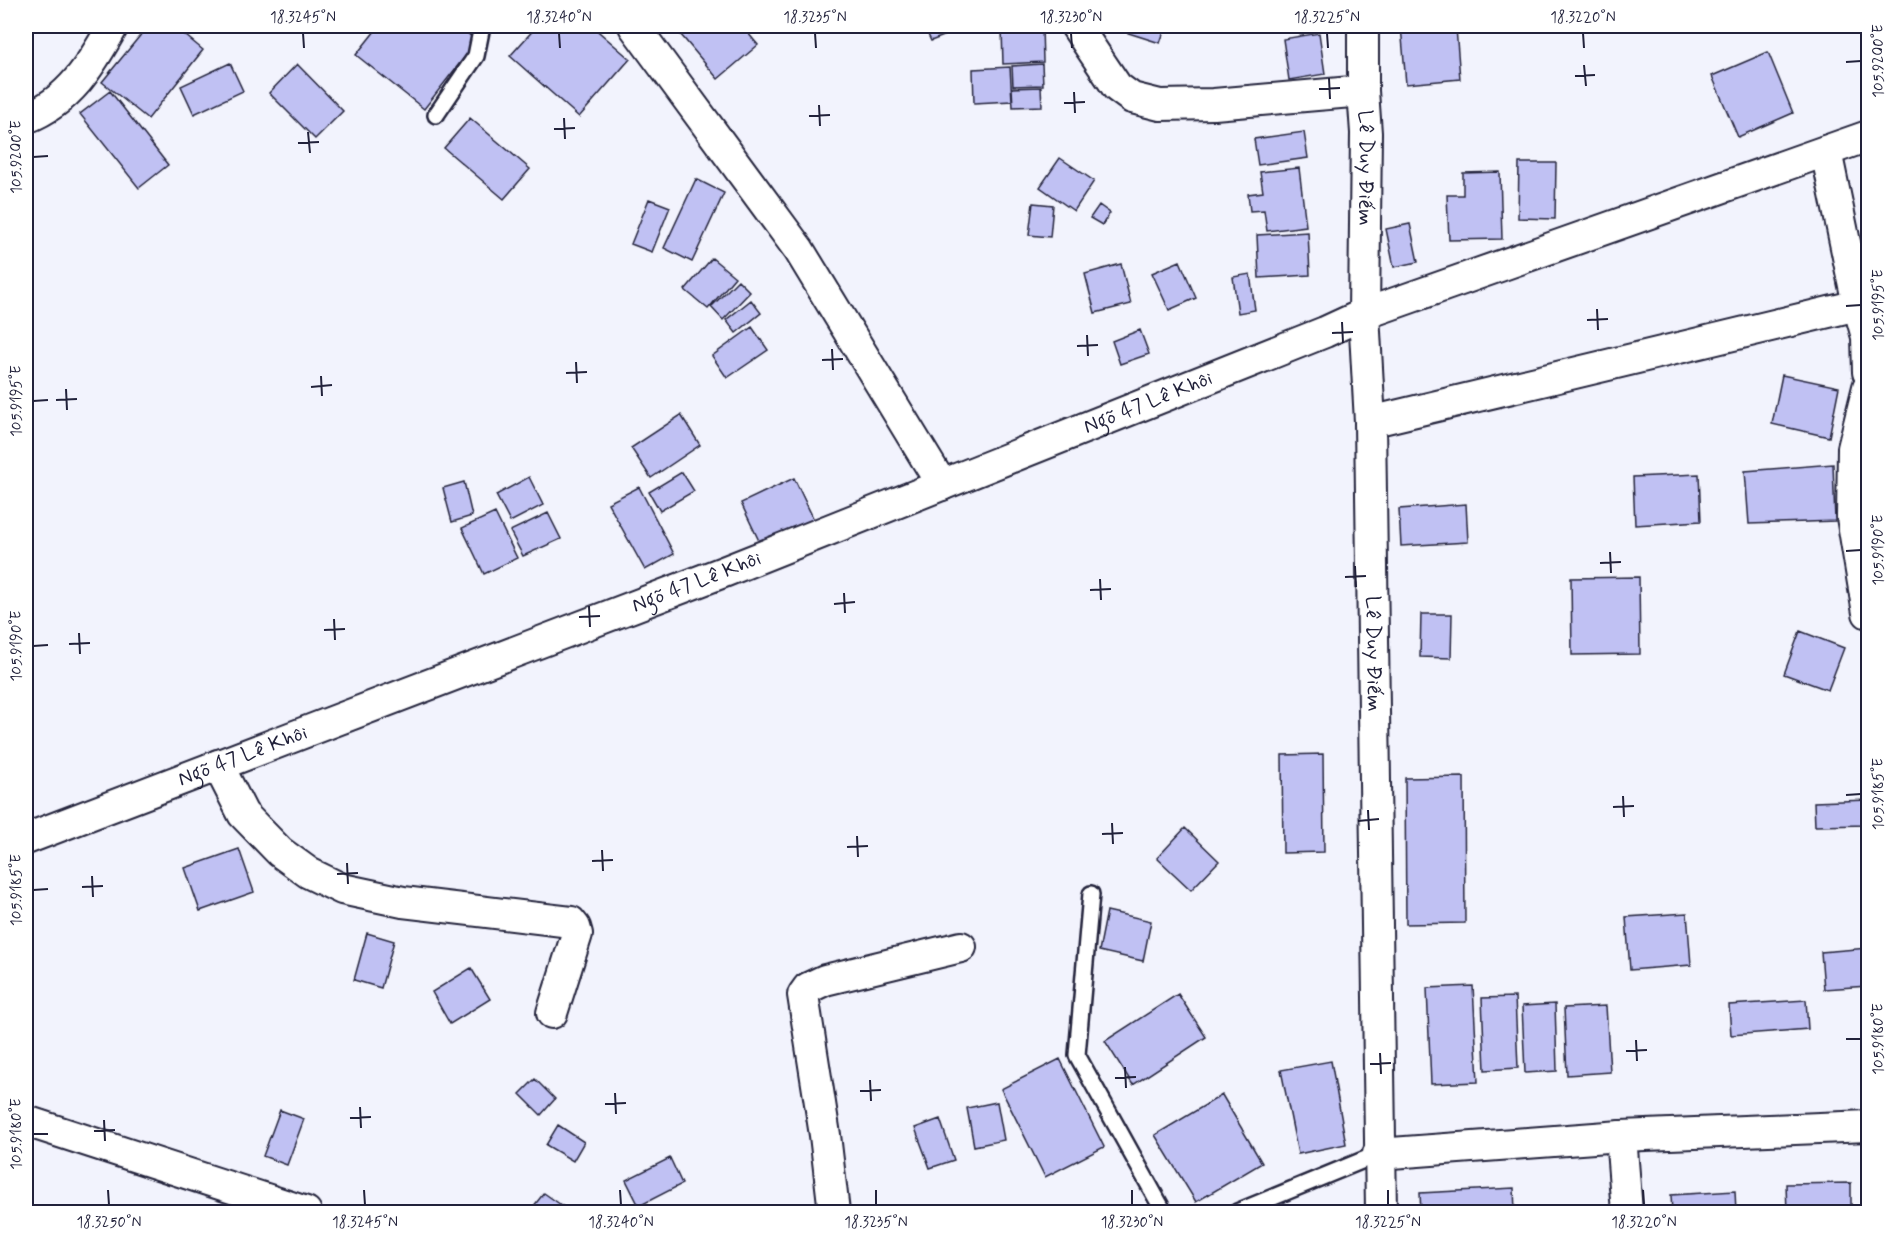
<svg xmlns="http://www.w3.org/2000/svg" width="1894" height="1238" font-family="Mynerve,sans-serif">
  <rect width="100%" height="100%" fill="#f2f3fd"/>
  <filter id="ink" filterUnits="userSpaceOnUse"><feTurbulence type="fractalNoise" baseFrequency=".0167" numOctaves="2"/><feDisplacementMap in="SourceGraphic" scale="12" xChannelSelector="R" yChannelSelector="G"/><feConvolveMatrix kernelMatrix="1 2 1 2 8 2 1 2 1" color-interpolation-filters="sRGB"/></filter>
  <g filter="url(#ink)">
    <path fill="#c0c1f3" stroke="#22223b" stroke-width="1.5" d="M148,26h26l29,24 -55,69 -46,-37z
      M379,26h79l19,15 -53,68 -68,-54z
      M537,26h55l38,33 -51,58 -69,-61z
      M691,26h51l16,19 -40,34 -37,-44z
      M924,26h45l-38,15z
      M1120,26h46l-6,17 -41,-13z
      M1401,26h22v5l33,-3 4,51 -54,5z
      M1042,27l1,35 -40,2 -1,-36z
      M1319,33l6,41 -36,6 -6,-41z
      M1768,52l25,61 -55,24 -26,-61z
      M230,63l13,28 -49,23 -13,-28z
      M297,64l46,47 -28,28 -46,-46z
      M1042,64l1,21 -30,1 -1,-20z
      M1010,67l2,34 -38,2 -1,-34z
      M1041,87l1,19 -29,1 -1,-19z
      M110,91l58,74 -29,23 -59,-74z
      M470,118l60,51 -26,30 -60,-51z
      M1304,132l4,26 -50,7 -4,-26z
      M1060,158l34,23 -20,30 -34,-24z
      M1519,163h37l-1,56 -37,-1z
      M1299,168l7,58 -39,5 -3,-21 -14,1 -2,-17 15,-2 -3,-20z
      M1500,172l2,67 -53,1 -2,-45h16v-22z
      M696,179l28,14 -32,69 -28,-14z
      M649,199l21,8 -18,45 -21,-8z
      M1033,203l20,2 -3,32 -21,-2z
      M1099,205l11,8 -8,12 -12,-7z
      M1410,224l8,38 -24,5 -8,-38z
      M1308,232l2,43 -51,3 -2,-43z
      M712,258l23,19 -27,32 -23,-19z
      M1180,261l16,37 -27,12 -17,-37z
      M1121,264l10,40 -36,9 -10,-39z
      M1250,274l5,36 -17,3 -5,-36z
      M738,280l12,12 -27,28 -12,-13z
      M751,300l10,13 -25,20 -10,-13z
      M752,327l16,23 -41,28 -15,-22z
      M1140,330l9,24 -29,10 -8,-23z
      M1782,375l57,12 -10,50 -57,-13z
      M681,415l19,30 -49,33 -20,-30z
      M1833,464l2,57 -86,3 -4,-53z
      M682,472l12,19 -34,20 -11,-19z
      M1699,474l2,47 -66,4 -2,-48z
      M529,477l14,28 -33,17 -14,-27z
      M794,478l21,44 -53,25 -21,-44z
      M464,482l8,34 -20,6 -9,-34z
      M639,487l35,67 -29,16 -37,-67z
      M1466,504l2,38 -67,4 -2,-37z
      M495,513l22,45 -33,16 -22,-46z
      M548,513l13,26 -38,17 -13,-25z
      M1639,577l1,77 -68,1 -1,-77z
      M1421,614h31l-1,44 -31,-1z
      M1800,631l44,17 -16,42 -44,-16z
      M1323,754l1,98 -41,1 -1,-98z
      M1464,777l1,146 -59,1 -1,-146z
      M1868,800v25l-53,1 -1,-24z
      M1185,828l34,33 -28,29 -34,-32z
      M239,849l15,43 -54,19 -15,-43z
      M1107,911l44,10 -8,40 -44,-10z
      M1687,913l4,52 -61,5 -4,-53z
      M367,933l27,8 -13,47 -27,-8z
      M1868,948v38l-44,3 -3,-37z
      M471,968l19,31 -40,25 -18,-32z
      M1473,986l5,96 -47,2 -4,-96z
      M1178,994l28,43 -73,48 -28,-44z
      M1515,997l3,71 -33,2 -3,-72z
      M1806,1000l2,29 -77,6 -2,-30z
      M1555,1004l2,67 -32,2 -3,-67z
      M1606,1006l4,66 -43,3 -3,-67z
      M1862,1032h6v43h-2z
      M1060,1059l44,88 -59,30 -44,-88z
      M1331,1061l15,83 -48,10 -17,-84z
      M535,1079l20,20 -14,16 -21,-21z
      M1222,1095l40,68 -66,39 -41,-67z
      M997,1102l7,38 -30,6 -7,-38z
      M280,1110l24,9 -17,46 -24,-9z
      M940,1119l14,41 -24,8 -15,-40z
      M558,1125l26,17 -11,19 -27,-16z
      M670,1158l12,26 -43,22 -13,-26z
      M1851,1183v29h-64l-1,-28z
      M1514,1188l1,24h-94l-1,-19z
      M1735,1191l1,21h-64l-1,-17z
      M544,1193l27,19h-42z
      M1595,1207v5h-19l-1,-3z"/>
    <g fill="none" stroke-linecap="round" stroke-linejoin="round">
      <defs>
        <path id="lane" d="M436,115l40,-59 6,-30
          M1091,894l-14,161 87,157
          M1237,1212l141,-58"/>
        <g id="street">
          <path d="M634,26l165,224 143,235"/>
          <path d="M1076,26l41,61 15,11 28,7 54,-1 149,-13"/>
          <path id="s1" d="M1363,26v65l3,42 -2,181 6,108 11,790"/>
          <path d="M26,118c44,-17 65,-53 87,-92"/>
          <path d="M1826,151l32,154 9,32 1,35"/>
          <path d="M1868,387l-15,61 -1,69 16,96"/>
          <path d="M1370,422l488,-117"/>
          <path d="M218,765l25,49 37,38 29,21 33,16 61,13 168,20 4,5 2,7 -25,79"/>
          <path id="s2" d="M26,839l700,-268 599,-239 39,-18 504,-178"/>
          <path d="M26,1121l280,91"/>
          <path d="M1621,1136l6,76"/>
          <path d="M1378,1154l243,-18 247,-10"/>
          <path d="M834,1212l-9,-77 -22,-140 5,-7 17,-8 136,-33"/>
        </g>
      </defs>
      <use href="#lane" stroke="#22223b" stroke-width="20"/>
      <use href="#street" stroke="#22223b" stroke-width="34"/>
      <use href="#lane" stroke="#fff" stroke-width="15"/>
      <use href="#street" stroke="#fff" stroke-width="30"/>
    </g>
  </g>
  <path fill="none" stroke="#22223b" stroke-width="2" d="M303,33l1,15M559,33l1,15M815,33l1,15M1071,33l1,15M1327,33l1,15M1583,33l1,15M1846,62l15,-1M1584,65l2,21M1575,76l20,-1M1329,78l1,21M1319,89l21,-1M1074,92l1,21M1064,103l21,-1M819,105l1,21M809,116l21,-1M564,118l1,21M554,129l21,-1M308,132l2,21M298,143l21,-1M33,157l15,-1M1846,306l15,-1M1597,309l1,21M1587,320l21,-1M1342,322l1,21M1332,333l21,-1M1087,335l1,21M1077,346l21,-1M832,349l1,21M822,360l21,-1M576,362l1,21M566,373l21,-1M321,376l1,20M311,387l21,-2M66,389l1,21M56,400l21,-1M33,401l15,-1M1846,551l15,-1M1610,552l1,21M1600,563l21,-1M1355,566l1,21M1345,577l21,-1M1100,579l1,21M1090,590l21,-1M844,593l1,20M834,604l21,-2M589,606l1,21M579,617l21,-1M334,619l1,21M324,630l21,-1M79,633l1,21M69,644l21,-1M33,646l15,-1M1846,795l15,-1M1623,796l1,21M1613,807l21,-1M1368,810l1,20M1358,821l21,-2M1112,823l1,21M1102,834l21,-1M857,836l1,21M847,847l21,-1M602,850l1,21M592,861l21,-1M347,863l1,21M337,874l21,-1M92,876l1,21M82,887l21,-1M33,890l15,-1M1846,1039h15M1636,1040l1,21M1626,1051l21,-1M1380,1053l1,21M1370,1064l21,-1M1125,1067l1,21M1115,1078l21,-1M870,1080l1,21M860,1091l21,-1M615,1093l1,21M605,1104l21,-1M360,1107l1,21M350,1118l21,-1M104,1120l1,21M94,1131l21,-1M33,1134h15M108,1190l1,15M364,1190l1,15M620,1190l1,15M876,1190v15M1132,1190v15M1388,1190v15M1643,1190l1,15"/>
  <g text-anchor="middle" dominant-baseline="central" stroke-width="5" stroke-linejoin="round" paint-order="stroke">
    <g font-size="21" fill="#22223b" stroke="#fff">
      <text stroke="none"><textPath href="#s1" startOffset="142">Lê Duy Điếm</textPath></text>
      <text stroke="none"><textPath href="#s2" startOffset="1204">Ngõ 47 Lê Khôi</textPath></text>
      <text stroke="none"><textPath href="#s2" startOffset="718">Ngõ 47 Lê Khôi</textPath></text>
      <text stroke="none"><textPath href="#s1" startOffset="628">Lê Duy Điếm</textPath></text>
      <text stroke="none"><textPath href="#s2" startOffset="232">Ngõ 47 Lê Khôi</textPath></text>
    </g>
  </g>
  <rect width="1894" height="1238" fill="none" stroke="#fff" stroke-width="66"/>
  <rect x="33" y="33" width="1828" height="1172" fill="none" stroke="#22223b" stroke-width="2"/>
  <g font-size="15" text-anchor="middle" fill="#22223b">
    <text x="303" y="22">18.3245°N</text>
    <text x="559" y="22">18.3240°N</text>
    <text x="815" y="22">18.3235°N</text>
    <text x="1071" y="22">18.3230°N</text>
    <text x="1327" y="22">18.3225°N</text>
    <text x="1583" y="22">18.3220°N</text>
    <text transform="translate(1878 61) rotate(-90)" y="5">105.9200°E</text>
    <text transform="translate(16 157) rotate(-90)" y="5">105.9200°E</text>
    <text transform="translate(1878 305) rotate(-90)" y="5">105.9195°E</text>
    <text transform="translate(16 401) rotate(-90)" y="5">105.9195°E</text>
    <text transform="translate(1878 550) rotate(-90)" y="5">105.9190°E</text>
    <text transform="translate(16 646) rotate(-90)" y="5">105.9190°E</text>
    <text transform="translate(1878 794) rotate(-90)" y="5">105.9185°E</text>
    <text transform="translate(16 890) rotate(-90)" y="5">105.9185°E</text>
    <text transform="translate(1878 1039) rotate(-90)" y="5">105.9180°E</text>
    <text transform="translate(16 1134) rotate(-90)" y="5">105.9180°E</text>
    <text x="109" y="1227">18.3250°N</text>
    <text x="365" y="1227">18.3245°N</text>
    <text x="621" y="1227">18.3240°N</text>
    <text x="876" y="1227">18.3235°N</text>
    <text x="1132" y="1227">18.3230°N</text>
    <text x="1388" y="1227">18.3225°N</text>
    <text x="1644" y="1227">18.3220°N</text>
  </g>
</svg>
